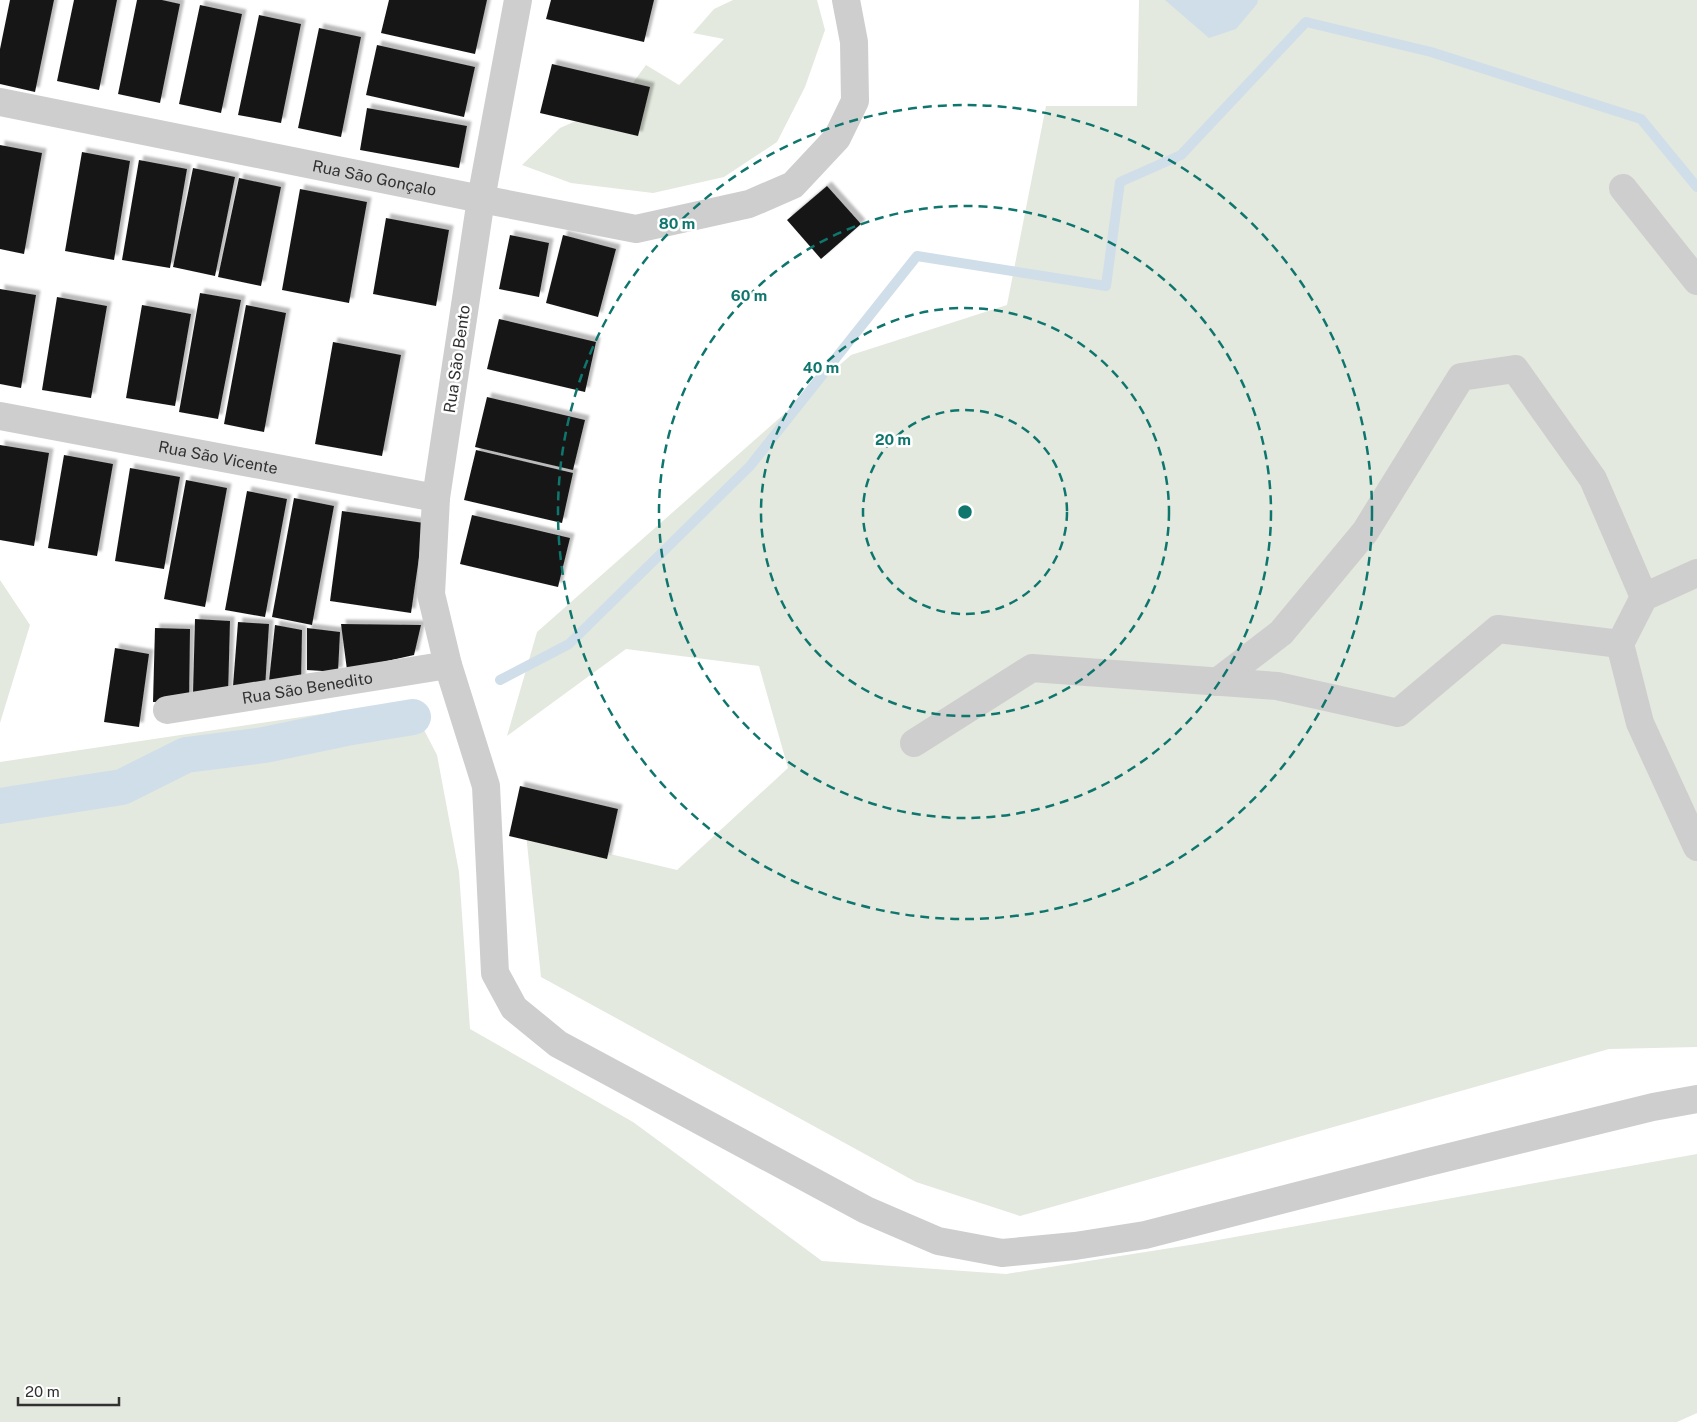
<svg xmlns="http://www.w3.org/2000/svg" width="1697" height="1422" font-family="'Public Sans',sans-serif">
  <defs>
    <filter id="shadow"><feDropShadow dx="4.5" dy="-4.5" stdDeviation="1" flood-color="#0004"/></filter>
  </defs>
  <rect width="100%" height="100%" fill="#fff"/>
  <path fill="#e3e9de" d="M733,0h84l8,30 -20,57 -28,55 -53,35 -71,16 -82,-10 -49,-18 38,-37 59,-26 27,-37 33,20 45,-46 -31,-6 21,-24z
    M1139,0h558v1047l-88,2 -589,167 -104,-34 -375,-205 -15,-143 151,36 111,-102 -29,-102 -133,-17 -119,87 30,-104 314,-277 156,-50 39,-199h91z
    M0,580l30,45 -30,98z
    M409,701l28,54 22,117 11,157 163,93 189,139 184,13 190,-30 501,-90v259l-20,9h-1677v-660z"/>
  <path fill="#d0dee9" d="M1165,0h93l-1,4 -21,25 -27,9z"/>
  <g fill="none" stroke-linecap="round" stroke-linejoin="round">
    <path stroke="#d0dee9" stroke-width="10" d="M500,680l69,-36 181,-178 167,-210 189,30 14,-104 61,-27 125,-133 125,30 210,67 56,68"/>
    <path stroke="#d0dee9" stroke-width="36" d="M0,806l122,-19 64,-32 78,-10 82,-17 67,-11"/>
  </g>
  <path fill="#181818" filter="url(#shadow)" d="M10,0h44l-19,92 -35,-8v-35z
    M74,0h43l-18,90 -42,-9z
    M137,0h25l18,4 -20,99 -42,-9z
    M389,0h98l-12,54 -94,-21z
    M551,0h103l-10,42 -98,-23z
    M200,5l42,9 -21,99 -42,-9z
    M259,15l42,9 -20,99 -43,-8z
    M319,28l42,9 -20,100 -43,-9z
    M377,45l98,22 -11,50 -98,-22z
    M552,64l98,23 -12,49 -98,-23z
    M367,108l100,18 -8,42 -99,-18z
    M0,145l42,8 -18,101 -24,-5z
    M82,152l48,9 -16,99 -49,-9z
    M139,160l48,9 -17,99 -48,-8z
    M193,168l42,9 -20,99 -42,-9z
    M239,178l42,9 -20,99 -43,-9z
    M827,186l34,38 -40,35 -34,-39z
    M300,189l67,13 -18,101 -67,-13z
    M386,218l63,12 -13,76 -63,-12z
    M510,235l39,8 -10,54 -40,-8z
    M563,235l53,14 -18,68 -52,-14z
    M0,289l36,6 -15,93 -21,-4z
    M200,293l41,7 -23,119 -39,-7z
    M57,297l50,9 -16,92 -49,-8z
    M142,305l49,9 -16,92 -49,-8z
    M246,305l40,8 -22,119 -40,-8z
    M499,319l97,23 -11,50 -98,-23z
    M333,342l68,13 -19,101 -67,-12z
    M487,397l98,23 -12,50 -98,-23z
    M0,445l49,8 -15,93 -34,-6z
    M476,450l97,23 -11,50 -98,-23z
    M64,455l49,9 -16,92 -49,-8z
    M130,468l50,9 -16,92 -49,-8z
    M186,480l41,8 -22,119 -41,-8z
    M247,491l40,8 -22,118 -40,-7z
    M294,498l40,8 -22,119 -40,-8z
    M342,511l82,12 -13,90 -81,-12z
    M472,515l98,23 -12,49 -98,-23z
    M195,619l35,2 -2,74 -35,-2z
    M238,622l31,2 -4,64 -32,-2z
    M341,624l80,1 -7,30 -67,15z
    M275,625l27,5 -1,53 -32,-2z
    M155,628l35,1 -1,74 -36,-1z
    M307,628l33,4 -2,40 -31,-2z
    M115,648l34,6 -10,73 -35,-5z
    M520,786l98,23 -11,50 -98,-23z"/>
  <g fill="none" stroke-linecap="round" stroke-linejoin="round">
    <g stroke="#cecece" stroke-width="28">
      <path id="s1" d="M0,102l481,97 155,30 113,-25 44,-19 44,-47 18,-37 -1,-59 -8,-42"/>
      <path d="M1623,188l74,93"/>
      <path id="s2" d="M0,416l436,82"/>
      <path d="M1697,573l-53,24 -24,47 20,79 57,124"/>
      <path d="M1217,682l64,-49 84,-101 96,-155 54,-8 78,110 51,118"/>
      <path id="s3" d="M167,710l281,-45"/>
      <path d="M914,743l118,-75 245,18 121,27 100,-84 122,15"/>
    </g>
    <path stroke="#cecece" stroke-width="28" d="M518,0l-37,199 -45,299 -5,96 17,71 38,121 9,187 19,35 44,36 308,166 72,31 64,12 73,-7 70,-11 280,-72 228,-56 44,-8"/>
  </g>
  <g fill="none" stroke="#0f766e" stroke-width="2.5" stroke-dasharray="9 6">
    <circle cx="965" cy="512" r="102"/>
    <circle cx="965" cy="512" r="204"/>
    <circle cx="965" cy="512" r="306"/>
    <circle cx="965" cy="512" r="407"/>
  </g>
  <g text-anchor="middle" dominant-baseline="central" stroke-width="5" stroke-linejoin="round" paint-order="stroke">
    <g font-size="16" fill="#313131" stroke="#fff">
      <text stroke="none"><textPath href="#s1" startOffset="382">Rua São Gonçalo</textPath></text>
      <text transform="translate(457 359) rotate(-82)">Rua São Bento</text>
      <text stroke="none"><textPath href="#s2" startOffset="222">Rua São Vicente</textPath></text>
      <text stroke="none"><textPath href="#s3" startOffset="142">Rua São Benedito</textPath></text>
    </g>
  </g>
  <circle cx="965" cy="512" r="8" fill="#0f766e" stroke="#fff" stroke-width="2.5"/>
  <g font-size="15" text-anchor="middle" font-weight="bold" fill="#0f766e" stroke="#fff" stroke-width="5" stroke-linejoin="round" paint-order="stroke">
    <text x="677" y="229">80 m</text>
    <text x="749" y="301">60 m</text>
    <text x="821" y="373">40 m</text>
    <text x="893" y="445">20 m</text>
  </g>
  <path d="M18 1397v8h101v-8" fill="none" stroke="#313131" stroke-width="2.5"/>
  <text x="25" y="1397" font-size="15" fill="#313131" stroke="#ffffff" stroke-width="4" paint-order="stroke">20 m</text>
</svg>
